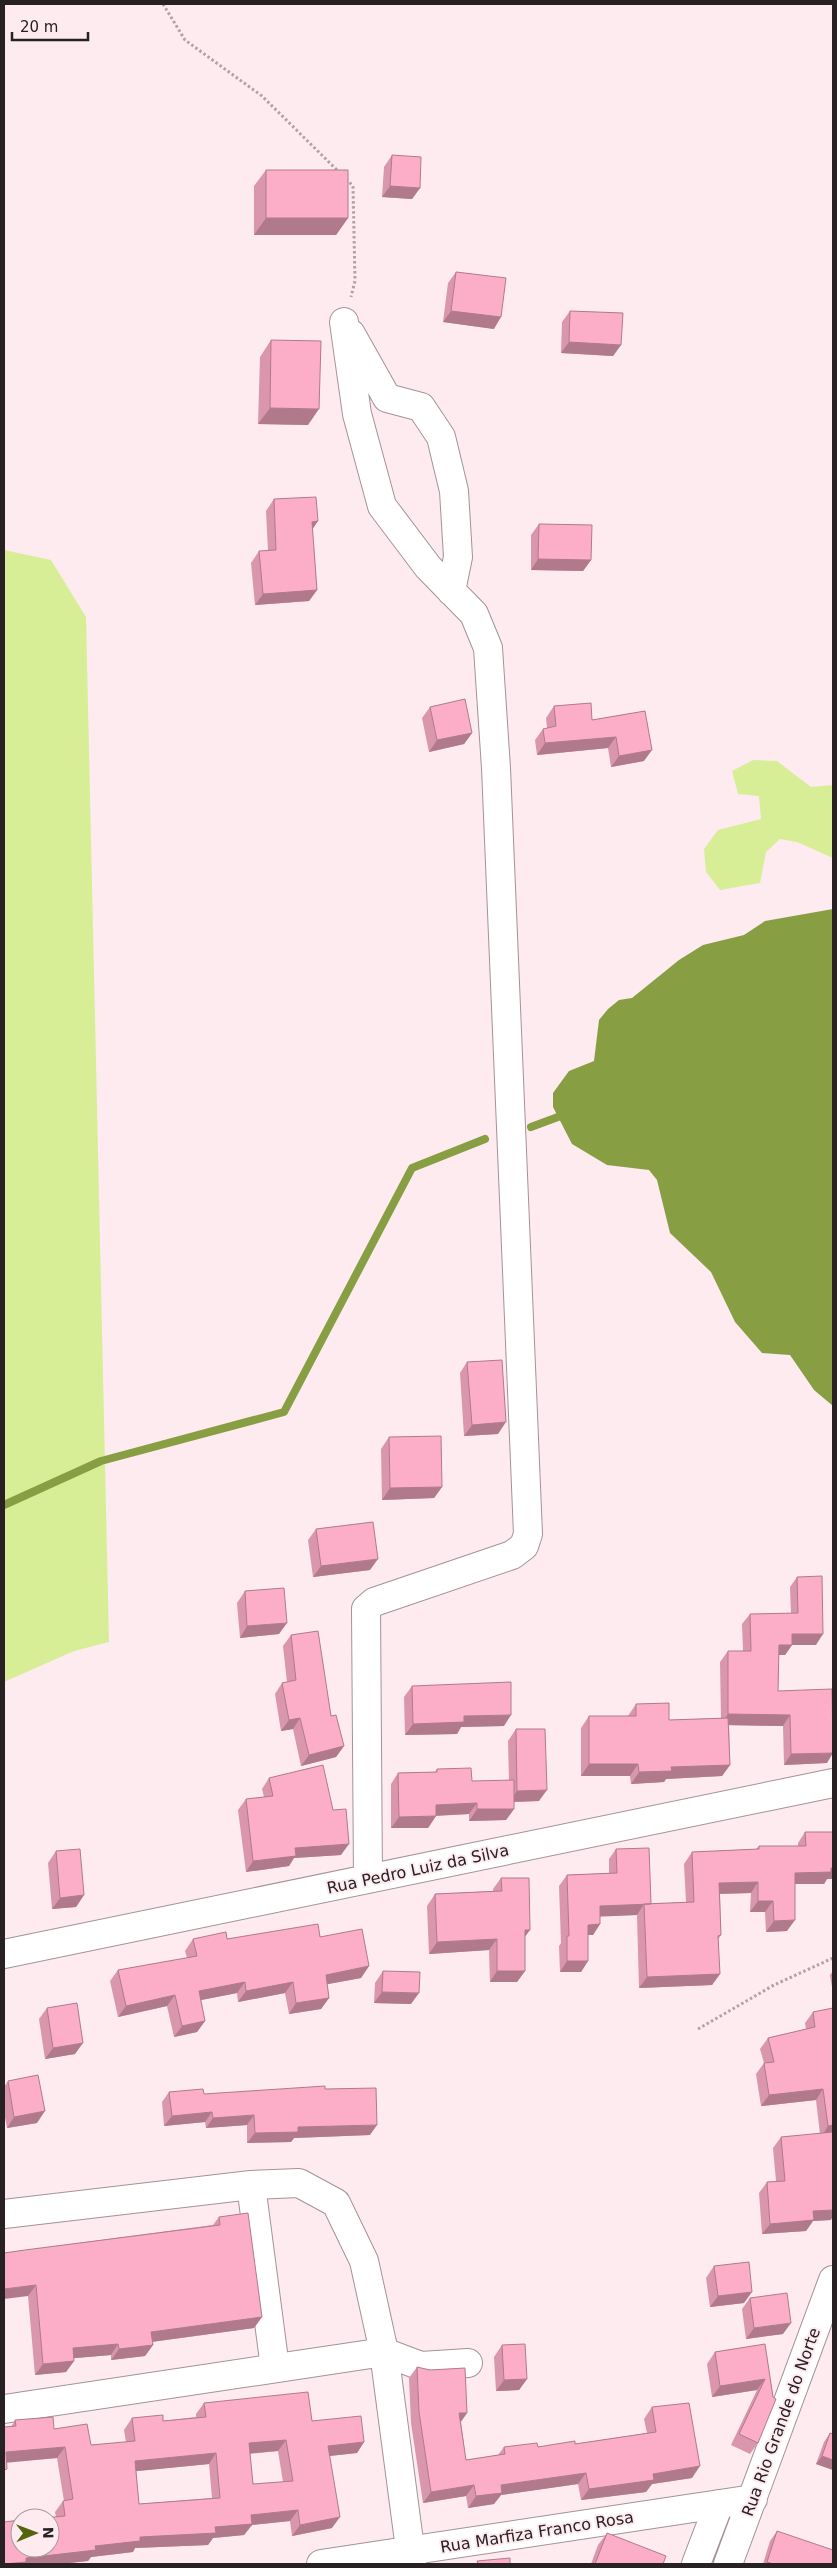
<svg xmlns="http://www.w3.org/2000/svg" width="837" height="2568" font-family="'DejaVu Sans',sans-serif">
  <rect width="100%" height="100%" fill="#fdebf0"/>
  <path fill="#d7ee97" d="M4,550l47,10 35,57 23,1025 -35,9 -70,31z
    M753,760l24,1 34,26 22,-2v73l-36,-16 -17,-3 -14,13 -6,31 -40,7 -14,-18 -2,-23 14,-19 43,-11 -2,-23 -21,-2 -6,-23z"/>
  <path fill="#889e43" d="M833,909v497l-19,-16 -24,-35 -28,-2 -27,-31 -24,-50 -41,-39 -13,-53 -8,-10 -42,-5 -35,-21 -19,-37v-14l16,-22 25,-10 5,-41 9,-11 11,-9 13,-2 47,-38 24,-15 41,-10 21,-14z"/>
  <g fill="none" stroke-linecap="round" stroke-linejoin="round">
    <path stroke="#889e43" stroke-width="8" d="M531,1127l35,-13
      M4,1505l97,-44 183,-49 128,-244 73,-29"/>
    <defs>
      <path id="minor" d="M344,322l13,92 25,92 46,61 46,47 14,34 8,120 32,766 -4,12 -12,9 -138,47 -8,7 2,270
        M351,334l36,64 34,9 20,30 13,54 4,66 -7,34
        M4,1954l829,-171
        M251,2185l24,183
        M4,2214l247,-29 48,-2 37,20 28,58 20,91 28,212
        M4,2409l380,-57 37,14 47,-3
        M321,2564l432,-65
        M696,2564l23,-60
        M728,2564l105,-284"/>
    </defs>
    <use href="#minor" stroke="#a39398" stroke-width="30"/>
    <path stroke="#b0a2a5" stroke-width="3" stroke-dasharray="2.5 2.5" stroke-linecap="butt" d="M163,4l22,36 77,56 78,77
      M346,179l7,7 2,95 -4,16
      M698,2029l76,-44 59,-27"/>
    <use href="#minor" stroke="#fff" stroke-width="28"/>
  </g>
  <path fill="#d996ac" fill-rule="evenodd" d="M392,155l28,33 -8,11 -30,-2 2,-30z
    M266,170l82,48 -12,17h-82v-49z
    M456,272l38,57 -51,-7 5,-39z
    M570,311l51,34 -8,11 -52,-3 1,-31z
    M271,340l37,85 -50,-1 2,-67z
    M274,499l38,31 5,60 -8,11 -54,4 -4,-42 8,-12h9l-2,-40z
    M539,524l52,36 -8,11 -52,-1v-35z
    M554,706l38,14 53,-9 -1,50 -33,6 -3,-19 -71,7 -2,-15 8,-11 4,-1 -1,-10z
    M430,707l42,26 -8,11 -35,8 -7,-34z
    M467,1362l31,72 -34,2 -4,-63z
    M389,1437l53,50 -8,11 -52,2 -1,-51z
    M316,1529l54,41 -57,7 -5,-37z
    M797,1577l19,68h-24l-7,10h-6l-1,36 49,72 -43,2 -1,-39 -54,-1 1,40 -8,11 -56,3 -2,3 -33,2 -1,-8h-49v-48l8,-12h39l8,-12 33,16 52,-2 -1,-56 8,-11h15l-1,-27 8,-10 41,-1 -1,-26z
    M245,1591l34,43 -39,4 -3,-35z
    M291,1635l40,81 13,30 -8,11 -35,9 -8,-37 -12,2 -6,-37 7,-11 5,-1 -4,-36z
    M412,1686l92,40 -43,1 -4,7 -52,1 -1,-38z
    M516,1729l23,72 -25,1v7l-8,11 -37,1v-7l-33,2 -8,12h-37v-44l7,-11 37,-1 2,-3 35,12h37l-1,-40z
    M269,1778l72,77 -47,3 -5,8 -43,6 -8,-62 8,-11 18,-2 -2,-8z
    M805,1832l22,47 -3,5h-29l-8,47 -21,1 -1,-20h-15l1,-19 -31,1 1,41 -3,5 2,34 -8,11 -73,3 -2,-73 -37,1v8l-7,11h-5v26l-7,11h-21l-1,-26 2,-3 -2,-57 8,-11 42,-2v-14l7,-10 35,55 35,-2 -2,-38 8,-12 64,-3 3,-3h39v-3z
    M56,1851l28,44 -8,12 -24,2 -4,-46z
    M501,1878l24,59v34l-8,11h-27l-1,-32 -60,4 -2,-48 8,-12 58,-3v-2z
    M320,1937l49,29 -8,12 -34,6 2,14 -8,11 -32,5 -4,-21 -47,9 -1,-9 -36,7 4,21 -8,11 -23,5 -7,-31 -49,11 -8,-36 8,-11 69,-12 -2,-7 8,-12z
    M383,1971l28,33 -37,-1 1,-20z
    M833,1971v22l-3,-18z
    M47,2008l28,46 -30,5 -6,-40z
    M833,2008l-2,212 -18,1 -7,10 -44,3 -3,-41 8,-11 9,-1 -3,-33 8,-11 39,-3 -4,-34 -55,6 -5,-32 8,-11 -4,-14 8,-11 38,-9 -1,-6 8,-11z
    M8,2081l29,42 -30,5 -3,-16v-25z
    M325,2089l45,46 -76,3 -3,4 -44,1v-18l-41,3 -1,-6 -41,4 -2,-24 7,-10 35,2z
    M219,2217l43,100 -8,11 -102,14 1,3 -8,11 -34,4v-5l-37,3v3l-8,11 -31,3 -7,-79 -24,-43 209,-28z
    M714,2266l30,37 -34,4 -4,-29z
    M750,2298l33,36 -37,5 -4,-30z
    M765,2344l8,53 -15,46 -8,11 -19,-9 26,-55 -45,7 -5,-33 8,-12z
    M502,2345l25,34 -8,11 -23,1 -2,-34z
    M417,2367l50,46 -6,9 5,38 32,-5 6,-8h34l37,-3 72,-11 -3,-14 8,-12 40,71 -40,6 -6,8 -65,8 -3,-16 -77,11 -7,9 -26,4 -2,-12 -43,7 -12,-80 -2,-45z
    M204,2403l108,18 52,21 -7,11 -28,3 3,72 -40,8 -2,-15 -38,4 -8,10 -31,3 -5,7 -73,3 -2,4 -42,5 -3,4 -28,3h-56l52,-47 -1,-5 8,-11h1l-7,-43 -51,4 5,-35 4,-7 39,9 37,16 35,-3 -2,-12 8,-12 31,3 33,-4v-3zM278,2451l5,31 -30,2 -3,-30zM209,2464l3,34 -73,6 -3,-33z
    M830,2433l3,1v36l-17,-6 8,-22z
    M777,2531l56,33h-70l7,-23z
    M607,2533l56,31h-72l7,-19z"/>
  <path fill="#b07a8c" d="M390,186l30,2 -8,11 -30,-2z
    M266,218h82l-12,17h-82z
    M451,311l50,6 -7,12 -51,-7z
    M569,342l52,3 -8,11 -52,-3z
    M270,408l49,1 -11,16 -50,-1z
    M318,521l-8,12 2,-11z
    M538,559l53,1 -8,11 -52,-1z
    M317,590l-8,11 -54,4 8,-11z
    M472,733l-8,11 -35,8 8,-12z
    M616,737l-8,11 -71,7 8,-12z
    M652,750l-8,11 -33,6 8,-11z
    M506,1422l-8,12 -34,2 8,-11z
    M442,1487l-8,11 -52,2 8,-12z
    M378,1559l-8,11 -57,7 8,-11z
    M287,1623l-8,11 -39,4 7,-12z
    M792,1634h31l-7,11h-32z
    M779,1645h13l-7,10h-14z
    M728,1714l62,1 -7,11 -62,-1z
    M511,1715l-7,11 -43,1 -4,7 -52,1 8,-11 51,-8z
    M300,1718l-7,11 -12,2 8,-11z
    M344,1746l-8,11 -35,9 8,-11z
    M833,1753l-6,10 -43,2 7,-11z
    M589,1764h49l-8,12h-49z
    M730,1765l-8,11 -56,3 -2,3 -33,2 8,-12 32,-5z
    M547,1790l-8,11 -30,1 8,-11z
    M477,1803l-8,11 -41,2 8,-11z
    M477,1809h37l-8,11 -37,1z
    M436,1816l-8,12h-37l8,-11z
    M349,1844l-8,11 -47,3 -5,8 -43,6 7,-11 42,-13z
    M831,1868h2v11h-6l-3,5h-37l8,-11z
    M758,1882l-7,11 -40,1 8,-11z
    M84,1895l-8,12 -24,2 8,-11z
    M758,1901h15l-8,11h-15z
    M644,1904l-7,11 -45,2 8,-11z
    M795,1920l-8,11 -21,1 8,-11z
    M600,1924l-7,11h-13l8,-10z
    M525,1930h5l-8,11z
    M497,1939l-8,11 -60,4 8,-12z
    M567,1961h21l-7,11h-21z
    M369,1966l-8,12 -43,8 8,-11z
    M497,1971h28l-8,11h-27z
    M720,1974l-8,11 -73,3 8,-11z
    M245,1982l-8,11 -46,9 8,-11z
    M293,1982l-8,11 -47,9 8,-11z
    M382,1992l37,1 -8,11 -37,-1z
    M175,1995l-8,11 -49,11 8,-11z
    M329,1998l-8,11 -32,5 7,-11z
    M205,2021l-8,11 -23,5 8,-11z
    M83,2043l-8,11 -30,5 8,-11z
    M823,2089l-7,11 -55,6 8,-11z
    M45,2111l-8,12 -30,5 7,-11z
    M212,2112l-7,10 -41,4 8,-10z
    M254,2115l-7,10 -41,3 7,-10z
    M377,2125l-7,10 -76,3 -3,4 -44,1 8,-10 43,-6z
    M833,2125v10l-12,2 7,-11z
    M833,2210v6l-2,4 -18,1 -7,10 -44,3 8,-10 43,-13z
    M36,2285l-8,11 -24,3v-10z
    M752,2292l-8,11 -34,4 8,-11z
    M262,2317l-8,11 -111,15 8,-11z
    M791,2323l-8,11 -37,5 8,-11z
    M118,2344l-7,11 -46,4 8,-11z
    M153,2345l-8,11 -34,4 8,-11z
    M74,2361l-8,11 -31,3 8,-11z
    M527,2379l-8,11 -23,1 8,-11z
    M765,2379l-8,11 -45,7 8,-11z
    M459,2413h8l-8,11z
    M286,2440l-8,11 -37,3 8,-11z
    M364,2442l-7,11 -37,4 8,-11z
    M65,2447l-8,11 -53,5 2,-11z
    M216,2453l-7,11 -81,8 7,-11z
    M822,2456l11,4v10l-17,-6z
    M700,2466l-8,12 -40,6 -6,8 -65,8 8,-11 64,-15z
    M586,2473l-8,11 -77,11 -7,9 -26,4 8,-12 25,-11z
    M474,2485l-8,11 -43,7 8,-11z
    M298,2510l-8,11 -38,4 -8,10 -31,3 -5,7 -73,3 -2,4 -42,5 -3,4 -28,3h-56l22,-6 69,-12 45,-9 75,-10 36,-12z
    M340,2517l-8,11 -40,8 8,-11z"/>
  <path fill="#fcaec8" stroke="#b07a8c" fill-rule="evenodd" d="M392,155l29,2 -1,31 -30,-2z
    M266,170h82v48h-82z
    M456,272l50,6 -5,39 -50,-6z
    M570,311l53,2 -2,32 -52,-3z
    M271,340l50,1 -2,68 -49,-1z
    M316,497l2,24 -6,1 5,68 -54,4 -4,-43 17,-1 -2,-51z
    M539,524l53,1 -1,35 -53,-1z
    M465,699l7,34 -35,7 -7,-33z
    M591,703l1,17 53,-9 7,39 -33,6 -3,-19 -71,6 -2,-14 13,-3 -2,-20z
    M502,1360l4,62 -34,3 -5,-63z
    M441,1436l1,51 -52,1 -1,-51z
    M373,1522l5,37 -57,7 -5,-37z
    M822,1576l1,58h-31v11h-13l-1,46 54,-2 1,64 -42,1 -1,-39 -62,-1v-63h23l-1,-37 48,-1 -1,-36z
    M284,1588l3,35 -40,3 -2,-35z
    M318,1631l13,85 5,-1 8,31 -35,9 -9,-37 -11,2 -7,-37 14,-3 -5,-45z
    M511,1682v33l-47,1v6l-51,2 -1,-38z
    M669,1703v17l59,-2 2,47 -59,2 1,4 -33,1 -1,-8h-49v-48h47v-12z
    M516,1729h29l2,61 -30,1z
    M323,1765l10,45 13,-1 3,35 -54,4 1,8 -43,5 -7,-62 27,-3 -4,-18z
    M471,1768l1,13 42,-1v29h-37v-6l-41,2v11l-37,1 -1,-44 39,-1v-3z
    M805,1832h28v36h-2v4l-36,1v47l-21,1 -1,-20h-15v-19l-39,1 2,52 -3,1 2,38 -73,3 -3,-73 50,-2 -2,-50 67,-3v-3h47z
    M649,1848l2,56 -51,2v18l-12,1v36h-21v-25h2l-2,-61 50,-2 -1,-24z
    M80,1849l4,46 -24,3 -4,-47z
    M501,1878h28l1,52h-5v41h-28v-32l-60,3 -2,-48 67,-3z
    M318,1924l2,13 42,-8 7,37 -43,9 3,23 -33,5 -3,-21 -47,9 -1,-9 -46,9 6,30 -23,5 -7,-31 -49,11 -8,-36 79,-14 -4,-17 33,-7 1,7z
    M383,1971l37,1 -1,21 -37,-1z
    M77,2003l6,40 -30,5 -6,-40z
    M833,2008v117l-5,1 -5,-37 -54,6 -5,-32 10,-1 -6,-24 47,-11 -2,-15z
    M38,2075l7,36 -31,6 -6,-36z
    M325,2086v3l51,-1 1,37 -79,2v5l-43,1 -1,-18 -41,3 -1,-6 -40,4 -3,-24 34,-3 1,5z
    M833,2132v78l-20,1 1,9 -44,4 -3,-42 18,-1 -4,-44z
    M248,2213l14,104 -111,15 2,13 -34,4 -1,-5 -45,4 1,13 -31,3 -7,-79 -32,4v-36l21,-3 195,-25 -1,-8z
    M749,2262l3,30 -34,4 -4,-30z
    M787,2293l4,30 -37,5 -4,-30z
    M525,2344l2,35 -23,1 -2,-35z
    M765,2344l8,53 3,2 -18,44 -19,-9 26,-55 -45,7 -5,-34z
    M417,2367l13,3 35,-2 2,45h-8l7,47 39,-6 -1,-7 33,-4 1,4 37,-6v3l81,-12 -4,-25 37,-4 11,63 -47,8 1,6 -65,9 -3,-16 -85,12 1,8 -26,3 -2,-11 -43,7 -12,-80z
    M308,2392l4,29 49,-5 3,26 -36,4 12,71 -40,8 -2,-15 -47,5 1,9 -37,3 1,6 -76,4v4l-45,5 1,4 -70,8v4l-22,2v-42l16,-2v28h30v-30h-6l21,-2 -2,-15 10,-2 -8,-52 -59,5 1,17 -3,1v-43l12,-1 -1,-6 38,-3 1,12 33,-5 4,21 44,-4 -3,-23 31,-3v6l43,-4 -2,-14zM286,2440l7,41 -40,3 -4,-41zM216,2453l4,45 -81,6 -4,-43z
    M830,2433l3,1v26l-11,-4z
    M777,2531l56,19v14h-60l-6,-2z
    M607,2533l59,23 -3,8h-68z
    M510,2558v6h-32l-1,-3z"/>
  <g text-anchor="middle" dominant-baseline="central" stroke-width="4" stroke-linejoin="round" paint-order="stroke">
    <g font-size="16" fill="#282123" stroke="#fdebf0">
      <text transform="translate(418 1869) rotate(-12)">Rua Pedro Luiz da Silva</text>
      <text transform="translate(781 2422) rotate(-70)">Rua Rio Grande do Norte</text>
      <text transform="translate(537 2532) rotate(-9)">Rua Marfiza Franco Rosa</text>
    </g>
  </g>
  <rect width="837" height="2568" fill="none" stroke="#282123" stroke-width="10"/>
  <g transform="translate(35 2533) rotate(89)"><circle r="24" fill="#fdebf0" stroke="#a89a9e"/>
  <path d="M0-4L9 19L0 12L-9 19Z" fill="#54650e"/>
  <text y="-8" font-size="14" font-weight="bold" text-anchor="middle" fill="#282123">N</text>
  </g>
  <path d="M12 32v8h76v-8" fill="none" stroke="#282123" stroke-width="2.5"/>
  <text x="20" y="32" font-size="15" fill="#282123" stroke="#fdebf0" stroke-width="4" paint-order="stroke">20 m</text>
</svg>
